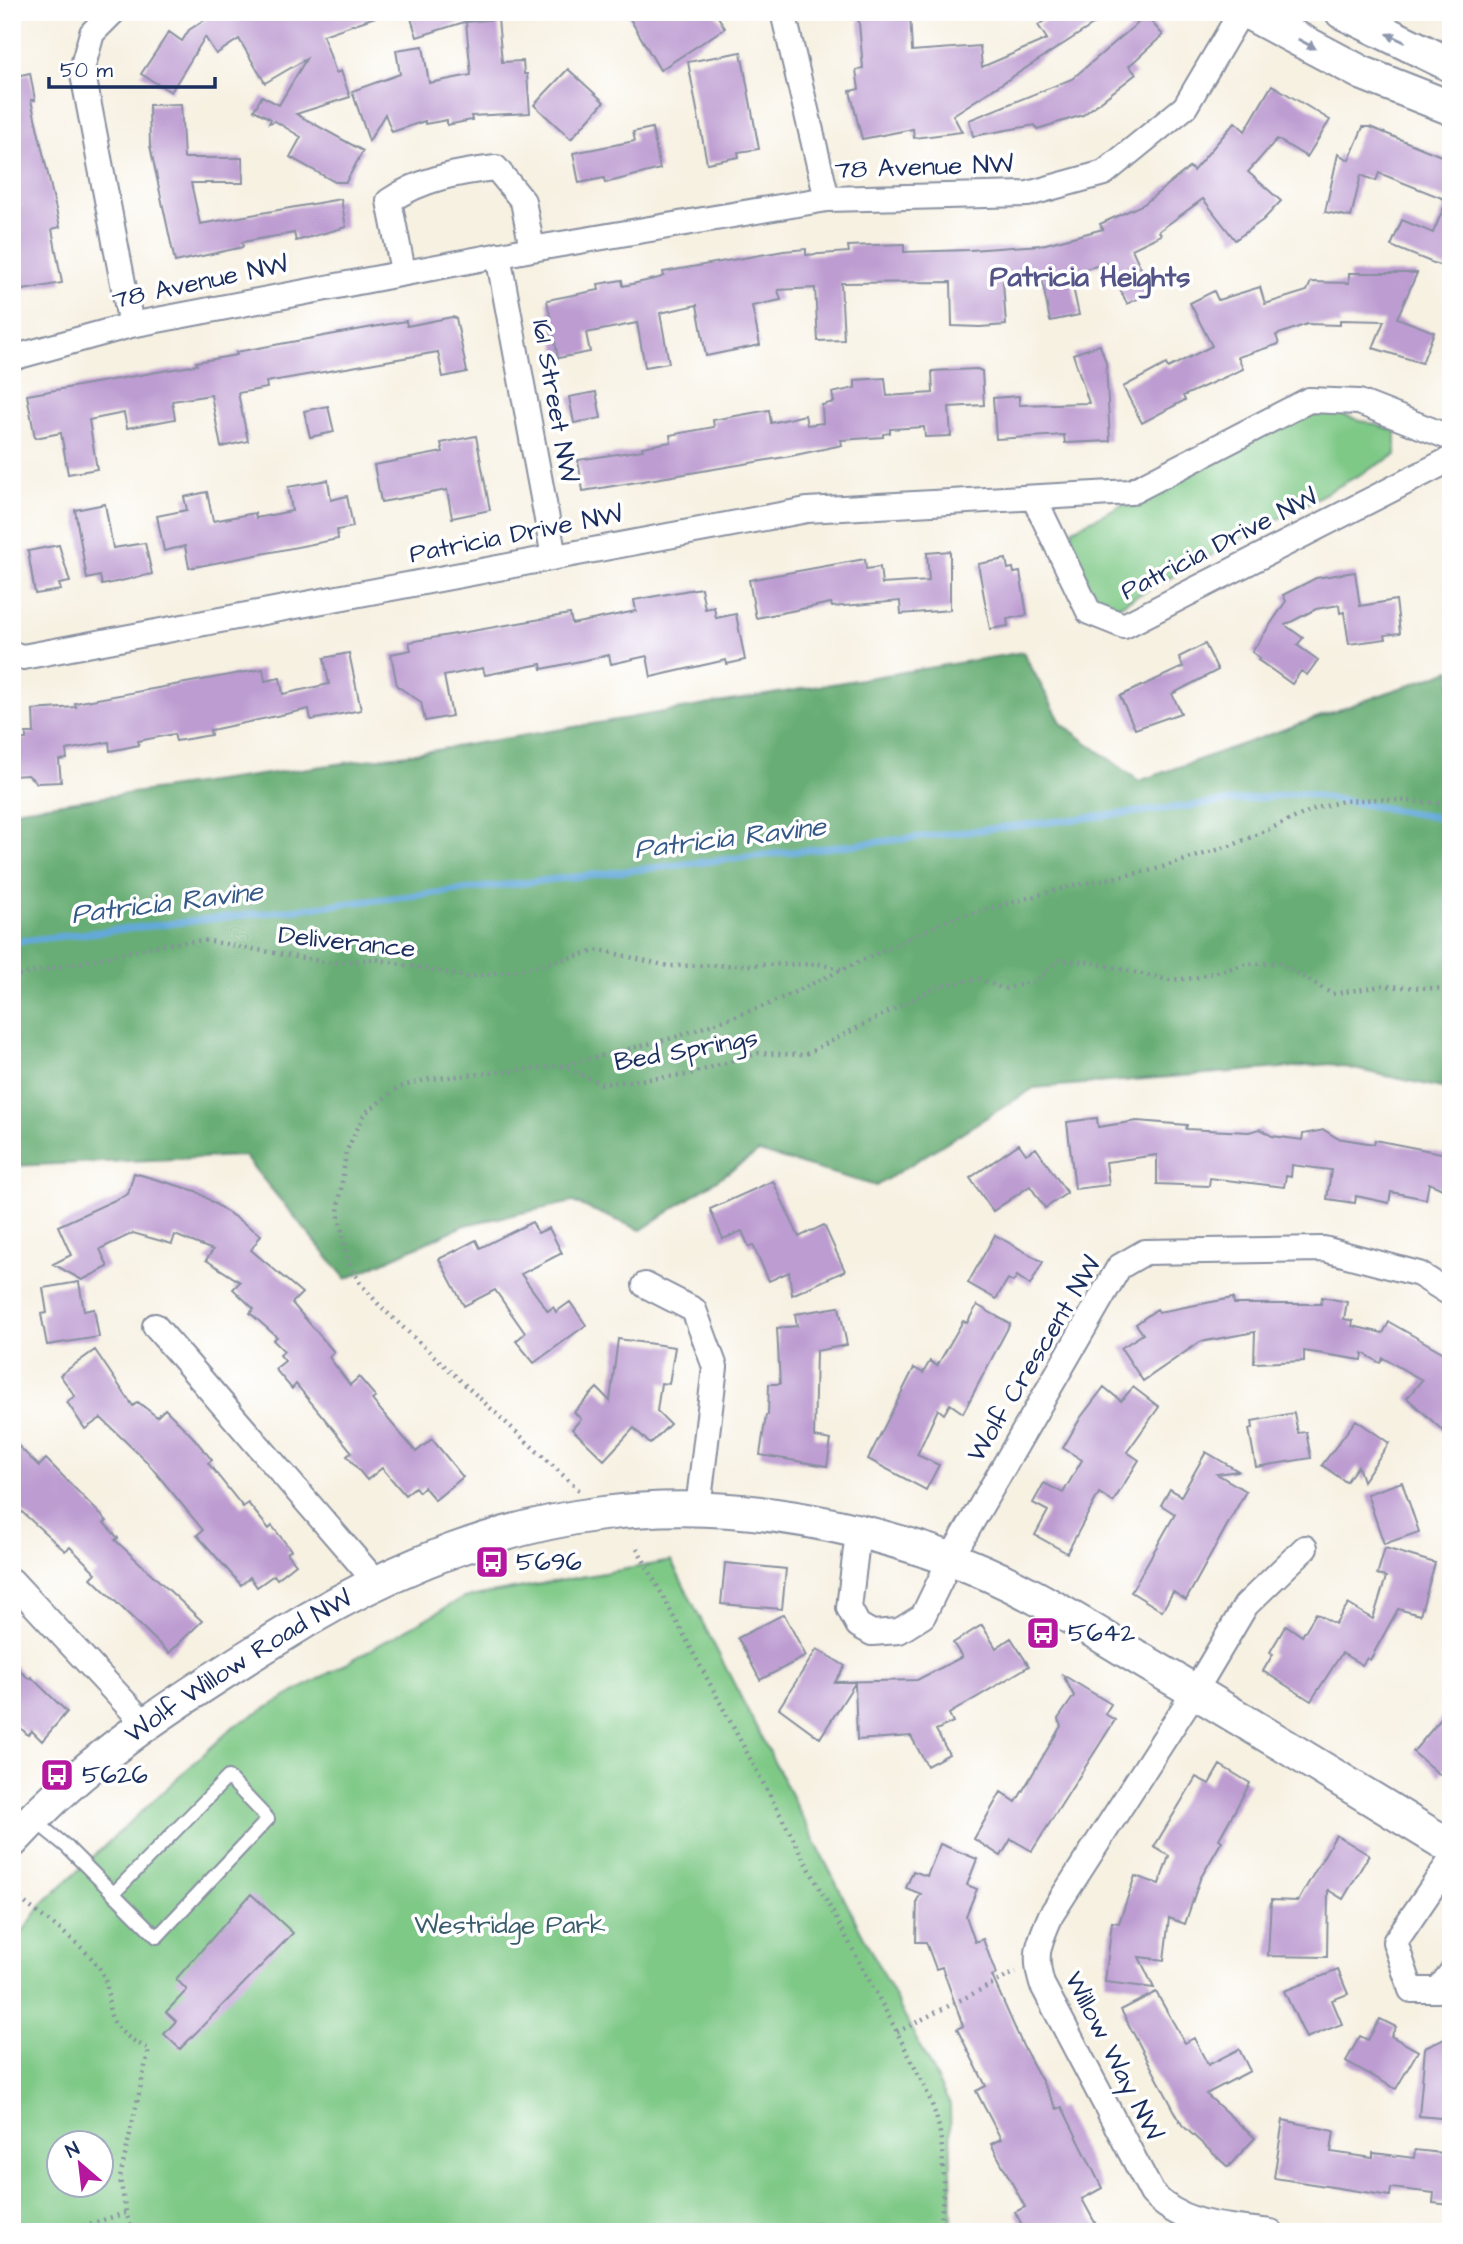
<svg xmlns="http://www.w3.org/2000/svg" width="1463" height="2244" font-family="'Architects Daughter',sans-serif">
  <rect width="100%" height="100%" fill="#fff"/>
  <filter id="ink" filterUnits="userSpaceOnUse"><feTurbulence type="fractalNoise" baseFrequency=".0143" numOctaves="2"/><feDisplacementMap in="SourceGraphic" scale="14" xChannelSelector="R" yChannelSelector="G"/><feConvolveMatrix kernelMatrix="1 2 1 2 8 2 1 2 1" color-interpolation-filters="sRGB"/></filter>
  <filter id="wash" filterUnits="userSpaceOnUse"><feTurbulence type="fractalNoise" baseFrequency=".00686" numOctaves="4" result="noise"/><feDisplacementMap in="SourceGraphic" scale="28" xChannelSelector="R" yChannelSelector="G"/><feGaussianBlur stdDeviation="1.57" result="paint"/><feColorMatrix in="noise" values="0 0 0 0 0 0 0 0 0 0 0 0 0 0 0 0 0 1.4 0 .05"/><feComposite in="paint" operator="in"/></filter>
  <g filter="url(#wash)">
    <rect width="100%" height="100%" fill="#f7f1e2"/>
    <path fill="#7fc987" stroke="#4d7c72" stroke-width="2" fill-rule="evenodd" d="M1336,413l60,18v24l-285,155 -20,-8 -22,-55 4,-18 227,-112z
      M671,1561l279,544 2,127h-940v-285l32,-45 190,-176 229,-128zM60,2142h42v42h-42z"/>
    <path fill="#67ad74" stroke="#416e69" stroke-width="2" d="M1023,652l39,72 77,57 312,-111v420l-120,-26 -297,24 -158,98 -117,-34 -118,78 -68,-28 -108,23 -119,54 -102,-123 -232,10v-356l424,-60z"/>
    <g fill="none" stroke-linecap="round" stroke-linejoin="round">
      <path stroke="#64a9da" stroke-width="7" d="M12,942l1289,-149 150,27"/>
    </g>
    <g id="blocks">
      <path fill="#bd9cd1" d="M217,12h164v3l-58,20 13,38 5,-2 9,26 -54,17 67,37 -17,31h-11l-45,-25 11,-20 -26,-16 -6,2 2,-4 -17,-9 8,-14 17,9 27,-46 -41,24 -26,-44 -23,15 -11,-17 -34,55 -30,-18 28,-42 13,9 7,-11z
        M409,12h73l1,4 -66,21z
        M626,12h89l10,16 -65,42z
        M858,12h52l2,39 68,-5 2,21 65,-28 -9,-14 21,-13h54l-160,103 9,17 -48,6 -1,-9 -51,10 -12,-48 9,-2 -3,-19 7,-2z
        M1146,16l17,19 -34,31 7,8 -53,41 -46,14 -2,-4 -62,11 -4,-16 103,-41z
        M498,19l4,43 21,-1 1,13h3l3,39 -59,3 1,4 -25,5v-5l-22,4v-3l-33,11 -7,-18 -16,27 -17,-50 48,-17 -4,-24 27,-4 6,37 42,-8 -5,-53z
        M741,52l18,97 -21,3 1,5 -32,6 -19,-101z
        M568,69l36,33 -33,37 -37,-34z
        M30,73l5,27h-4l29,127 -8,2 10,54 -50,9v-83l9,-2 -9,-41v-89z
        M1272,85l58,35 -23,37 -30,-18 -29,33 33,29 -18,19 -28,20 -32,-41 -44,32 2,4 -29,14 20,43 -25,12 -19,-41 -38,10 9,42 -29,6 -8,-42 -39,3 3,43 -26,2 -28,-1 -1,-44 -110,1 3,57 -26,1 -3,-53 -37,2 3,10 -29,6 8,39 -54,11 -9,-51 -37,8 9,50 -24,4 -8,-44 -51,10 4,19 -32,6 -11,-58 52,-10 -1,-6 24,-4 1,6 36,-8 5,-2 -1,-4 121,-21 22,-2v6l43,-3 -1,-6 56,-2v8l66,-2 72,-5 61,-16 -3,-5 44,-20 46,-37 3,4 42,-49 10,9z
        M181,104l3,54h58l1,25h-52l9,41 141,-25 5,28 -50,14 -2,-8 -52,9 1,5 -68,15 -25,-116 -1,-41z
        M1363,127h7l81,33v110l-60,-24 11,-26 31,13 14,-33 -68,-27 -3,8 -15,-6 -10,42 -26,-5 13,-58 11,6z
        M652,128l8,41 -55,14 -1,-5 -25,5 -6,-30 62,-12 -2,-9z
        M1349,273h68l-20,45 37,14 -12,31 -49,-15 11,-27 -44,-1v5l-33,-1 -31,11 3,9 -41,13 5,12 -60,27 2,4 -43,23 -19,-36 43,-23 2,4 44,-22 -22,-43 24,-12 4,9 42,-13 5,17 42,-13 4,-9 38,1z
        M452,317l4,1 11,54 -24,5 -5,-25 -172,30 1,6 -29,5 10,48 -27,6 -10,-52 -39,6 3,18 -48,9 -3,-15 -35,7 8,49 -29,5 -7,-41 -26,5 -8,-43 170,-30 -1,-3 41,-7 -1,-3 170,-31 1,5z
        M1100,345l6,18 4,78 -45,2 -1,-8 -68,4 -3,-41 26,-2v9l70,-2 -16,-49z
        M977,369l5,2 2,34 -35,2 2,29 -26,1 -1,-10 -34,2v4l-7,1v3l-42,3 1,5 -51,11 -208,35 -5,-31 65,-10 -1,-3 29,-5 -1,-7 44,-8 -1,-7 56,-10 2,13 34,-8 2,10 16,-2 -1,-18 12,-3 -2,-9 23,-5v-8l30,-2 2,18 46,-3 -1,-22z
        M596,392l5,26 -27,5 -5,-26z
        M328,406l6,26 -24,5 -6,-26z
        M476,436l14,74 -38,8 -5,-28 -66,12 -7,-37 69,-13 -2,-9z
        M328,480l3,20 16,-4 6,31 -16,3 1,9 -149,29 -4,-22 -21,5 -7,-35 30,-6 -3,-13 23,-5 6,29 42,-8 1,5 36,-7 -4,-24z
        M105,504l8,44 32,-5 7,31 -50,11 -2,-9 -13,3 -12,-69z
        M59,545l11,37 -11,2 2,6 -26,4 -7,-43z
        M950,551v59l-49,4 -1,-13 -68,6 -1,-4 -75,15 -7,-38 116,-21 1,10 14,-2 2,17 47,-3 -2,-28z
        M1006,559l2,10 5,-1 1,5 6,-1 7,43 -20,4 1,7 -18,3 -12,-65z
        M1355,572l5,34 36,-6 4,33 -15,2 1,4 -37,5 -5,-32 -4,1 -1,-8 -23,4 -31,16 18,13 -6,7 21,15 -11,15 -6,-4 -9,13 -34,-24 2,-2 -8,-6 34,-51 -3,-6 33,-17z
        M701,588l4,21 9,-2 2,11 20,-4 9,46 -18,4 -1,-4 -75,17 -4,-21 -36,8 -2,-9 -67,14 -1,-5 -56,11 -2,-7 -39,8 8,40 -27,5 -4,-19 -24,-16 -6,-32 20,-4 -2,-8 161,-28 2,10 64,-13 -2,-11z
        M1205,644l13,26 -46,24 9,19 -46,16 -15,-33 63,-29 -4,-10z
        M349,653l12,57 -50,10 -2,-11 -93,20 -6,1 1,5 -35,6 -2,-7 -36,7 1,4 -29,6 -1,-9 -43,8 1,9 -8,1 2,22 -24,1 -9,-8 -16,1v-36l14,-1v-6h8l-1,-23 43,-3 -1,-4 188,-34 2,12 15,-3 3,16 46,-10 -5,-26z
        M1097,1118l1,9 39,-6 50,4 -1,4 63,3 11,-3 12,7 30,4 1,-6 21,-4 13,8 37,6 1,-4 76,15v38l-22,-10 -3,16 -35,-7 -2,11 -33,-7 -1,7 -28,-4 4,-29 -39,-5 -1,12 -5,-1 -2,11 -74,-9 -1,8 -52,-2v-29l-51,7 3,23 -34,4 -8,-67z
        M1019,1144l7,10 10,-6 31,45 -22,15 -15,-22 -37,25 -23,-33z
        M134,1173l62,18 65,44 -10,15 51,43 -10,10 42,49 -5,5 21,28 9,-8 17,20 -4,3 44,52 16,-13 31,38 -28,23 -11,-13 -5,5 -4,-5 -10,8 -23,-27 -15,12 -20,-24 5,-4 -56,-68 -4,5 -17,-20 10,-8 -5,-6 4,-4 -11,-11 4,-3 -27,-24 4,-4 -21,-20 7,-7 -34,-22 7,-10 -38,-15 -3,9 -39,-11 -33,16 8,18 -26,13 -29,-16 18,-9 -13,-29 70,-32z
        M773,1181l26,56 25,-12 21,46 -53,24 -3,-23 -20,9 -16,-36 -4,2 -7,-16 -19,8 -13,-30z
        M532,1222l6,11 11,-5 13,25 -41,21 27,37 5,-4 3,5 14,-10 16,23 -52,38 -18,-22 9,-8 -30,-43 -31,16 -25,-47 37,-19 4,8z
        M995,1235l48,27 -13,23 -13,-9 -4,6 -5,-3 -12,20 -28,-16z
        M79,1282l5,29 10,-2 5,28 -52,8 -6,-31 6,-1 -4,-25z
        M1322,1297l25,5 -3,17 9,2 -1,5 31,7 6,-11 62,35v81l-44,-40 15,-18 -39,-22 -3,5 -17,-10 -1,7 -58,-9v10l-50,2 1,-31 -55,10 -57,39 -22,-33 22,-14 -7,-10 21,-15 2,3 74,-14 1,6h87z
        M977,1305l33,19 -47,89 -13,-9 -6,10 -6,-5 -21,46 22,10 -13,25 -58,-31 46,-91 9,5 7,-12 7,5 26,-45 4,2z
        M839,1307l8,38 -31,6 -2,86 17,3 -4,26 -67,-11 6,-40h2l1,-31h11l-3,-56 20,-2 -2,-12z
        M618,1339l57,8 -6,37 -8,-1 -4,28 13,13 -20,20 -16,-16 -30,32 -32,-31 9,-10 -7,-7 23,-24 13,13z
        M95,1350l38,56 5,-4 19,15 8,-8 27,27 20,24 -4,3 35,44 5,-4 21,26 3,-3 19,24 -4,3 9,11 -19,15 -3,-4 -17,12 -7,-10 -9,8 -44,-50 6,-5 -56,-68 -46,-44 -16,11 -18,-27 8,-6 -15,-21z
        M1104,1387l17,14 12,-14 26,20 -32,45 12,8 -26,42 -14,-9 -32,60 -32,-18 13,-24 -15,-8 11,-20 19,10 19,-33 -19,-12 18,-31z
        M1294,1413l4,20 8,-1 5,26 -55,9 -7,-38 4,-1 -1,-7z
        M1356,1420l33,23 -26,38 -5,-15 -12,16 -24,-17z
        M12,1440l27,26 7,-7 61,62 -3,2 14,15 -3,2 87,81 -33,32 -78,-75 5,-5 -26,-26 -5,4 -53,-48z
        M1206,1452l32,19 -21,3 29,17 -60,109 -13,-8 -11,19 -31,-19 44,-78 -14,-9 9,-16 11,7z
        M1402,1482l17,50 -35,12 -17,-50z
        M1385,1548l50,15 -15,52 -22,-6 -28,51 -3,-2 -5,7 -20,-12 -31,48 -48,-30 10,-17 -3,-2 16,-27 16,11 14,-23 19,11 13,-20 25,15 13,-42 -9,-2z
        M725,1563l61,6 -4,40 -61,-5z
        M784,1614l22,42 -46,24 -22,-42z
        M982,1625l14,23 15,-10 18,28 -80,48 4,8 -17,8 13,24 -22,12 -16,-30 -54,4 -2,-57 -35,55 -41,-30 38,-59 28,17 -10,16 82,-2 45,-23 -9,-14z
        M12,1663l17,16 2,-2 36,35 -25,29 -10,-10 -4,4 -16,-15z
        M1063,1675l48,29 -6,10 10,6 -83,131 -21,-12 -10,17 -27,-17 27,-47 15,10 45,-76 -3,-7 16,-23z
        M1451,1707v55l-11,13 -27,-23z
        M1220,1765l30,18 -31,56 3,2 -22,38 -15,45 -16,-6 -5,42 -25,-3 15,31 -49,-6 7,-60 7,1 16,-47 24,8 10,-28 -15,-9 42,-70 13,7z
        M1336,1835l33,20 -26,44 -15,-9 -1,67 -59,-1 3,-56 27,1z
        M940,1844l37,15 -10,26 10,4 -11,27 9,26 8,-3 13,35 -4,2 31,70 34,63 5,-2 40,81 -20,11 18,33h-74l-11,-20 10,-5 -34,-63 10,-5 -25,-48 10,-5 -29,-57 6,-3 -21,-59 -6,2 -10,-27h-10l1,-42 4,-6 -15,-6 7,-17 14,5z
        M251,1894l42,39 -113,116 -16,-15 12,-13 -10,-9 21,-22 -11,-11z
        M1338,1970l10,24 -16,6 10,24 -36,14 -22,-47z
        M1156,1992l29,51 9,-5 14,27 31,-16 11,22 -44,23 49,44 -27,29 -46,-42 -61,-115z
        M1380,2019l16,8 -5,9 27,15 -22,38 -50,-28 14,-25 8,4z
        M1451,2036v83l-32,-3 6,-68z
        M1283,2120l51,11 -3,21 42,6v-5l41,5 1,-8 36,4v51l-18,-2 1,-10 -43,-5 -1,8 -116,-18z"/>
    </g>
  </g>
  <g filter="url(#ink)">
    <use href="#blocks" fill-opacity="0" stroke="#8990a0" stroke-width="2"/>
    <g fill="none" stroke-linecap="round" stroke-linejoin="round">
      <defs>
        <path id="lane" d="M35,1821l31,25 91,91 111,-118 -40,-42 -114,116"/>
        <path id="street" d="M113,12l-21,21 -10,36 49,256
          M783,12l44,187
          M498,255l56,302
          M403,271l-14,-70c32,-22 69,-29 107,-33l27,33 9,48
          M12,358l119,-33 401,-76 295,-50 201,-5 76,-21 81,-66 56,-95
          M1034,498l55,114 35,14 327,-167
          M12,654l11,3 784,-147 324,-18 178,-92 50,2 92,36
          M645,1285l49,25 21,57 -17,141
          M155,1326l221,256
          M858,1532l-9,76 9,17 14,8 27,-2 24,-15 28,-58 168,-291 26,-15 179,-3 95,25 32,20
          M12,1581l132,142
          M1451,1860l-56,82 16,48h27l13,-17
          M1271,2232c-43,-6 -89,-5 -119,-39l-110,-209c-9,-30 -3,-41 9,-69l144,-224 51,-86 59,-57"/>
        <g id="secondary">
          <path d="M1247,12l115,61 89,35"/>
          <path d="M1342,12l109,53"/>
          <path id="s1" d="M12,1841c78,-86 167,-141 264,-202 221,-140 427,-168 675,-80 68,24 132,66 194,103 102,60 204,123 306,185"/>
        </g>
      </defs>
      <use href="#lane" stroke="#8990a0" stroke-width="16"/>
      <use href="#street" stroke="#8990a0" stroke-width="28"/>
      <use href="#secondary" stroke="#8990a0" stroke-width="37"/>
      <path stroke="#8990a0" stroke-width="4.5" stroke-dasharray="2 5" stroke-linecap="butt" d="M12,977l148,-32 43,-5 127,23 45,-4 93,18 55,-8 77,-19 68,16 151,-2 25,6
        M562,1066l40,18 84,-9 73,-22 45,2 135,-69 40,-7 25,10 31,-8 24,-21 30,2 80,18 25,-2 54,-14 32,-1 52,31 50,-8 69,3
        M579,1490l-198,-183 -21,-24 -11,-20 -11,-51 8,-60 19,-39 34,-26 30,-8 132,-13 115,-29 91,-32 183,-86 122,-33 81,-16 80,-25 84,-37 26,-7 36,-2 72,5
        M637,1548l260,484c15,32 37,66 43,101 5,32 3,67 0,99
        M20,1899c24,20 55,39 75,63 29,36 -9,57 54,87l-29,129 6,35
        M897,2032l119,-60
        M63,2232l63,-19 7,19"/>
      <use href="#lane" stroke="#fff" stroke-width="12"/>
      <use href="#street" stroke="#fff" stroke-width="24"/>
      <use href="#secondary" stroke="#fff" stroke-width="33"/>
    </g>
    <defs><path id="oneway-solid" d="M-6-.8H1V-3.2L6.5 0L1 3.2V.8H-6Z" transform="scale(1.75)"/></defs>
    <g fill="#8d97ae">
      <use href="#oneway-solid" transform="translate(1396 38) rotate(-154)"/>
      <use href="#oneway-solid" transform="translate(1307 44) rotate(28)"/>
    </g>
  </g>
  <defs>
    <symbol id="bus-square" viewBox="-11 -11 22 22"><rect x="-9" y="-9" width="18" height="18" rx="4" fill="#b5179e" stroke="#fff"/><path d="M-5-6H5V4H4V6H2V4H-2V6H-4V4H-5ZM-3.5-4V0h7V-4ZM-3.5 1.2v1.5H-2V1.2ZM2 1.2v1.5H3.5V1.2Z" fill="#fff"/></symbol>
  </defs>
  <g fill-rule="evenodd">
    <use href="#bus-square" x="473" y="1543" width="38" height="38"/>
    <use href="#bus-square" x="1024" y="1614" width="38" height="38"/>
    <use href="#bus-square" x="38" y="1756" width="38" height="38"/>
  </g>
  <g text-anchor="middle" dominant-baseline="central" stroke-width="7" stroke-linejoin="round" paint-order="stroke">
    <g font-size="26" fill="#1b2f5e" stroke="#fff">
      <text transform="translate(924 167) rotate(-2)">78 Avenue NW</text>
      <text transform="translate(200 282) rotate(-12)">78 Avenue NW</text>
      <text transform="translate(555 401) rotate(80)">161 Street NW</text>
      <text transform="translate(516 534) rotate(-11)">Patricia Drive NW</text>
      <text transform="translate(1219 544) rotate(-27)">Patricia Drive NW</text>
      <text transform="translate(347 942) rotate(6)">Deliverance</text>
      <text transform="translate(686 1050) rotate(-10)">Bed Springs</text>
      <text transform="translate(1034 1359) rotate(-59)">Wolf Crescent NW</text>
      <text stroke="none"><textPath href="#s1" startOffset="287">Wolf Willow Road NW</textPath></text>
      <text transform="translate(1114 2056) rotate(63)">Willow Way NW</text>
    </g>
    <g font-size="26" fill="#1b2f5e" stroke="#fff" text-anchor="start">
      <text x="516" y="1562">5696</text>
      <text x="1068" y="1633">5642</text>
      <text x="82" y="1775">5626</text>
    </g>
    <g font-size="26" fill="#395d6a" stroke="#fff">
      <text x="510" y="1925">Westridge Park</text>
    </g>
    <g font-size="28" font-weight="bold" fill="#545586" stroke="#fff">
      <text x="1090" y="277">Patricia Heights</text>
    </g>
    <g font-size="28" font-style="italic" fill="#355a89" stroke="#fff">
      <text transform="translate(730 838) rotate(-7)">Patricia Ravine</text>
      <text transform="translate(167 903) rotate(-7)">Patricia Ravine</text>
    </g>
  </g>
  <rect width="1463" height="2244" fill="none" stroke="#fff" stroke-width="42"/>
  <g transform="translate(80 2164) rotate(332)"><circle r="33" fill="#ffffff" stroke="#a4acbf" stroke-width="2"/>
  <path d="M0-5L12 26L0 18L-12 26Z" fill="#b5179e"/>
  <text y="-10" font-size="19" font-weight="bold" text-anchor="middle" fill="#1b2f5e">N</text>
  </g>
  <path d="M49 77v10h166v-10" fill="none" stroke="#1b2f5e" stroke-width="3.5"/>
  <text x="60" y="77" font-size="21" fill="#1b2f5e" stroke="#ffffff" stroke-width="5" paint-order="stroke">50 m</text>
</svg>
